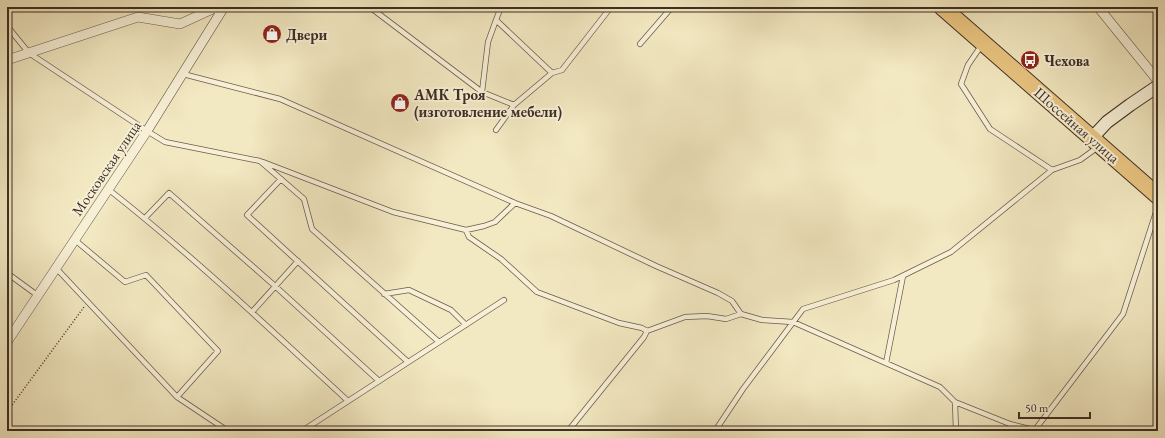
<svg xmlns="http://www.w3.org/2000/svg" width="1165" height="438" font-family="'EB Garamond',serif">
  <rect width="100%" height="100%" fill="#f2e8c1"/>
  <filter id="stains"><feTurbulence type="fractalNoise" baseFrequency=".005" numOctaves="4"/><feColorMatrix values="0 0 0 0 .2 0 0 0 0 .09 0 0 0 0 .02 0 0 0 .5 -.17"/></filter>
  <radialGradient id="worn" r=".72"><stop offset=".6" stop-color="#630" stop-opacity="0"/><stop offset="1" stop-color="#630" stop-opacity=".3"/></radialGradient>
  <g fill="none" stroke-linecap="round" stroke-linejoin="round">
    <defs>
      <path id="lane" d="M501,7l-5,13 56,53
        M734,7l3,2 2,-2
        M1155,7l3,3
        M371,8l111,84 32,13
        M7,26l22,27 118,78 18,11 95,19 44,38 8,30 127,113
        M640,44l32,-37
        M981,46l-13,19 -7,19 29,45 62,41
        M183,74l97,25 235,104 36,13 105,50 62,27 14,8 9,13
        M482,92l6,-50 8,-22
        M496,130l18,-25 38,-32 10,-3 49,-63
        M263,162l130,50 73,18 18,-4 11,-4 20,-19
        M281,179l-34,36 161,147
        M108,189c84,66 162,140 240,212
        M145,218l24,-25 106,93 104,95
        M466,230l3,7 32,22 36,33 82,31 23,5 5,3
        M56,268l121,129 41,-46 -72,-76 -21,7 -50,-42
        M7,273l30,22
        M384,294l25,-4 42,20 15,15
        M252,312l46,-51
        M886,363l17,-87
        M177,397l51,34
        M955,402l1,29
        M352,430l3,1
        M302,431l202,-131
        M568,431l76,-94 3,-6 38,-14 22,-1 19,3 15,-5 21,6 31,2 147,65 15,15 55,22 28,7
        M715,431l28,-42 60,-80 91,-29 57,-28 101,-82 28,-10 18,-13
        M1034,431l89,-117 35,-108"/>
      <path id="street" d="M1098,7l60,74
        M7,60l131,-43 42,7 37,-17
        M7,342l140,-211 77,-124"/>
      <path id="secondary" d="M1092,138l15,-16 23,-17 28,-19"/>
      <path id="highway" d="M942,7l216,189"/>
    </defs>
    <use href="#lane" stroke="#6a5c4b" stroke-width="6"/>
    <use href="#street" stroke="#6a5c4b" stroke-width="10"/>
    <use href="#secondary" stroke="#3d2e24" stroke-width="14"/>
    <use href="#highway" stroke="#3d2e24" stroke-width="18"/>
    <path stroke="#3d2e24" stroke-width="1.5" stroke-dasharray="1 2" stroke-linecap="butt" d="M7,412l77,-105"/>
    <use href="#lane" stroke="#f7f0d7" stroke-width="4.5"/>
    <use href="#street" stroke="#f7f0d7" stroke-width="9"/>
    <use href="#secondary" stroke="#f7f0d7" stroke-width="12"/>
    <use href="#highway" stroke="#e9c480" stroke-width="16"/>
  </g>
  <defs>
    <symbol id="shop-disc" viewBox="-11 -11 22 22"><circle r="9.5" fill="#8f2418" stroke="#f7f0d7"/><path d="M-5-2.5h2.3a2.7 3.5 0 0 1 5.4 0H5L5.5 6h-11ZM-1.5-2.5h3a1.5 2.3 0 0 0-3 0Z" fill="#fff"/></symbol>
    <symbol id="bus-disc" viewBox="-11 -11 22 22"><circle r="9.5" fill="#8f2418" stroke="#f7f0d7"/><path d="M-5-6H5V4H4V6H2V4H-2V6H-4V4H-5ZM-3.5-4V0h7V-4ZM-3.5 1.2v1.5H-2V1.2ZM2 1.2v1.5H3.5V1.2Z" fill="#fff"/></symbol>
  </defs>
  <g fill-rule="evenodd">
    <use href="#shop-disc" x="261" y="23" width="22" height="22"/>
    <use href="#bus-disc" x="1019" y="49" width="22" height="22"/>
    <use href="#shop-disc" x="389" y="92" width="22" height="22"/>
  </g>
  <g text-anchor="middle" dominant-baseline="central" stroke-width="4" stroke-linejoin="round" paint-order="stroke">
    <g font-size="15" font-weight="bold" fill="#3d2e24" stroke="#f7f0d7" text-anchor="start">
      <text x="286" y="34">Двери</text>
      <text x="1044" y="60">Чехова</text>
      <text x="414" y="94">АМК Троя<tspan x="414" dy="17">(изготовление мебели)</tspan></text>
    </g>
    <g font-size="15" fill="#3d2e24" stroke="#f7f0d7">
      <text transform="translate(1077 125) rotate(41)">Шоссейная улица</text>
      <text transform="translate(106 168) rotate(-56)">Московская улица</text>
    </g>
  </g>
  <rect width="1165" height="438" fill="none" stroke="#f2e8c1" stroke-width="24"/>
  <rect x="8" y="8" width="1149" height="422" fill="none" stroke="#3d2e24" stroke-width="2"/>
  <rect x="12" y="12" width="1141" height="414" fill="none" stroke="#3d2e24"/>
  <path d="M1019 412v6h71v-6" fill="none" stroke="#3d2e24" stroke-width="2"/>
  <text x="1025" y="412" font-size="12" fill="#3d2e24" stroke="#f7f0d7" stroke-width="3" paint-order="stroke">50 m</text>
  <rect width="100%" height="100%" filter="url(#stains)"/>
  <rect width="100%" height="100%" fill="url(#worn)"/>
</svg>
